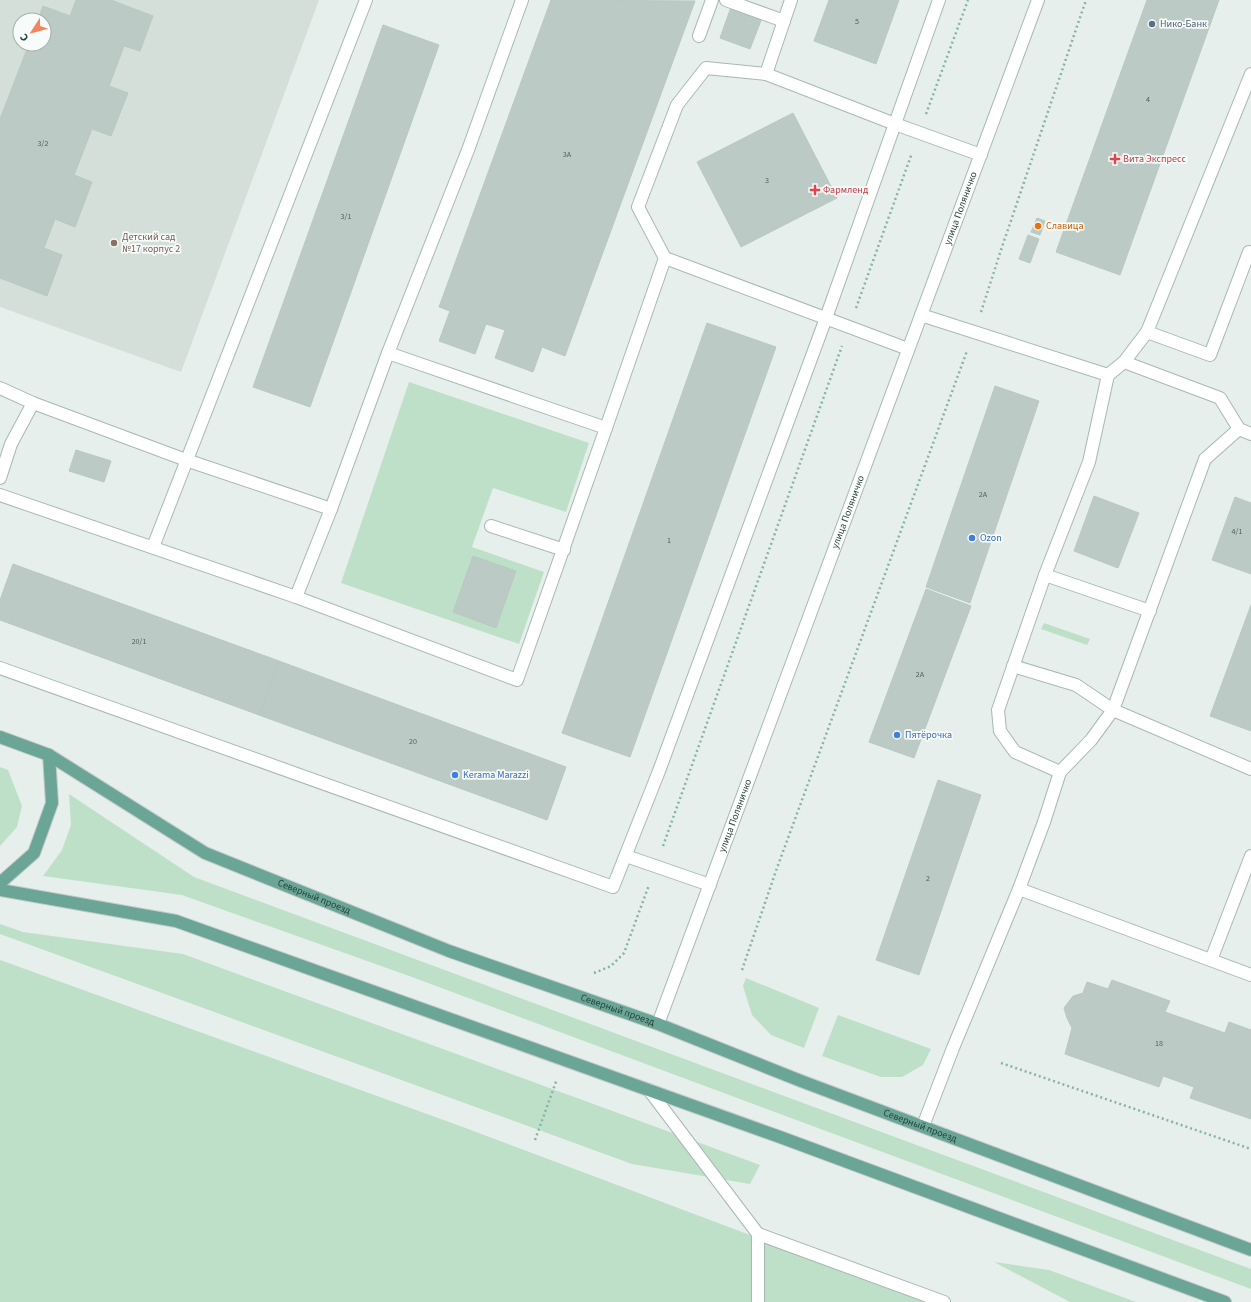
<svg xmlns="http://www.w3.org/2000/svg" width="1251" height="1302" font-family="'Source Sans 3',sans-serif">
  <rect width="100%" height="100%" fill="#e6efeb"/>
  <path fill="#d4dfda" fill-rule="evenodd" d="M0,0h319l-138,372 -181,-65zM20,20h24v24h-24z"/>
  <path fill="#bfe0c8" d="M409,382l180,61 -23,69 -73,-24 -21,59 72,25 -25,72 -178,-61z
    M1044,623l46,16 -3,6 -46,-16z
    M0,767l8,3 14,36 -5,21 -17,19z
    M69,794l125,83 1057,392v20l-839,-312 -230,-82 -139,-19 19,-26 9,-25z
    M0,924l23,8 160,22 577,211 -10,19 -118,-20 -632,-230z
    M0,960l463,167 465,175h-928z
    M746,978l73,30 -15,40 -33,-13 -19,-20 -9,-29z
    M838,1015l93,34 -8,16 -21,12h-21l-59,-21z
    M994,1262l55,8 87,32h-66z"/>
  <path fill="#bbcac4" stroke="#b8c9c2" d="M76,0h35l42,16 -13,35 -16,-5 -15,40 19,7 -17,43 -19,-7 -18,46 18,7 -17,45 -20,-8 -11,29 18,7 -15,41 -47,-18v-159l29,-75h15v-24h-6l5,-14 27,10z
    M551,0l144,1 -130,355 -23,-9 -9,25 -38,-14 10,-28 -19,-6 -11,30 -36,-13 11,-30 -11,-4z
    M829,0h70l-23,64 -62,-23z
    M1147,0h72l-99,275 -64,-23z
    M731,7l31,11 -12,31 -30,-11z
    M383,25l56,20 -129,362 -57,-20z
    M793,113l44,85 -96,49 -44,-85z
    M1037,218l8,3 -5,14 -9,-3z
    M1028,235l11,4 -9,24 -11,-4z
    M707,323l69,24 -146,410 -68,-24z
    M995,386l44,15 -69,202 -44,-16z
    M76,450l35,11 -7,21 -35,-11z
    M1094,496l45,17 -21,55 -44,-17z
    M1235,497l16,6v71l-39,-14z
    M473,556l43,15 -20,57 -43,-16z
    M13,564l266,97 -20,54 -259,-95v-20z
    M926,589l45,17 -57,152 -45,-16z
    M1251,605v126l-41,-15z
    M279,661l287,106 -19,53 -288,-105z
    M938,780l43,15 -62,180 -43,-15z
    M1112,980l58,21 -5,11 60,21 4,-11 22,8v89l-61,-21 4,-11 -31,-11 -4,11 -94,-33 7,-26 -5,-10 -3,-10 9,-12 10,-3 4,-11 21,7z"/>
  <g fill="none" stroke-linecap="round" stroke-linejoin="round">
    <defs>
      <g id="minor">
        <path d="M726,0l58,21"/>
        <path d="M699,36l13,-36"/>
        <path d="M766,74l25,-74"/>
        <path d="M921,315l187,60 -19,87 -44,113"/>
        <path d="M1147,332l63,23 39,-103"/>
        <path d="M908,349l-243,-91 -27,-51 39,-102 29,-37 60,6 129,50 86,31"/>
        <path d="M388,353l218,75"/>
        <path d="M1124,362l96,36 19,31 12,5"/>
        <path d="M1108,375l16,-13 23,-30 104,-258"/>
        <path d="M0,388l33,15 153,57 145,49"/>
        <path d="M0,478l11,-34 22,-41"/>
        <path d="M0,495l296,102 221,83 89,-252 59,-170"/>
        <path d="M491,526l73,24"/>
        <path d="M153,547l213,-547"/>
        <path d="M296,597l35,-88 57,-156 80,-203 54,-150"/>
        <path d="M1013,666l63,19 37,25 138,59"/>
        <path d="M0,668l613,219 46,-116 167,-453 113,-318"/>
        <path d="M1060,772l31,-32 22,-30 92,-251 34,-30"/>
        <path d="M626,856l84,29"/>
        <path d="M1019,889l25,-67 16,-50 -45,-20 -15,-21 -2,-21 47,-135 105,36"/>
        <path d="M1211,960l40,-104"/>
        <path id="s1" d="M658,1024l380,-1024"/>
        <path d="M649,1090l109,144v68"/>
        <path d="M923,1126l30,-78 66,-159 232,86"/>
        <path d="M758,1234l186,68"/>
      </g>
      <g id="major">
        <path id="s2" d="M0,737l49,18 156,98 244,98 209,73 143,57 450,169"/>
        <path d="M0,883l34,-30 18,-50 -3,-48"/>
        <path d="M0,890l176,31 604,216 445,165"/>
      </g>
    </defs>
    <use href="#minor" stroke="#a8b8b2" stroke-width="14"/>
    <use href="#major" stroke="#c2cac8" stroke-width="14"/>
    <path stroke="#86b3a5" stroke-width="2.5" stroke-dasharray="2 3" stroke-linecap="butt" d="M926,114l42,-114
      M856,308l56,-155
      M981,312l21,-65 84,-247
      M663,846l179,-500
      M742,970l35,-102 190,-517
      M594,973l17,-7 13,-13 25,-68
      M1001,1063l250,86
      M535,1140l22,-61"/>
    <use href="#minor" stroke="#fff" stroke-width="12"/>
    <use href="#major" stroke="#6aa596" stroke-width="12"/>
  </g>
  <circle fill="#5c6f8a" stroke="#f7fbf9" stroke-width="1.5" cx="1152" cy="24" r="4"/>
  <g fill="#e0444e" stroke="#f7fbf9" stroke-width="1.5">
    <path d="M1113 153h4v4h4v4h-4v4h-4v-4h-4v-4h4z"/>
    <path d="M813 184h4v4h4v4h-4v4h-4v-4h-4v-4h4z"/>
  </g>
  <circle fill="#e8710a" stroke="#f7fbf9" stroke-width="1.5" cx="1038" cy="226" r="4"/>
  <circle fill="#8d6e63" stroke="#f7fbf9" stroke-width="1.5" cx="114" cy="243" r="4"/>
  <g fill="#3f7fe0" stroke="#f7fbf9" stroke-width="1.5">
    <circle cx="972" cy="538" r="4"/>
    <circle cx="897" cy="735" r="4"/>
    <circle cx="455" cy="775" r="4"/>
  </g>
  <g text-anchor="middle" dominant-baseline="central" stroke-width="3.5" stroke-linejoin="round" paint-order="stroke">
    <g font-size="8" fill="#4a645c">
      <text x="857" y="21">5</text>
      <text x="1148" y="99">4</text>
      <text x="43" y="143">3/2</text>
      <text x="567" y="154">3А</text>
      <text x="767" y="180">3</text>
      <text x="346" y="216">3/1</text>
      <text x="983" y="494">2А</text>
      <text x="1237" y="531">4/1</text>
      <text x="669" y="540">1</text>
      <text x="139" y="641">20/1</text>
      <text x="920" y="674">2А</text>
      <text x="413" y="741">20</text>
      <text x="928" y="878">2</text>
      <text x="1159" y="1043">18</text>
    </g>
    <g font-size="10" fill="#4e5e75" stroke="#f7fbf9" text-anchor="start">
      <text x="1160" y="24">Нико-Банк</text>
    </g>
    <g font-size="10" fill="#be3a42" stroke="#f7fbf9" text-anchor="start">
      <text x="1123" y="159">Вита Экспресс</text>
      <text x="823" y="190">Фармленд</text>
    </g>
    <g font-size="10" fill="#24423a" stroke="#f7fbf9">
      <text stroke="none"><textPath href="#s1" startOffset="870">улица Поляничко</textPath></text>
      <text stroke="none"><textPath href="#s1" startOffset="546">улица Поляничко</textPath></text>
      <text stroke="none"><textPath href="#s1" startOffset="222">улица Поляничко</textPath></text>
      <text stroke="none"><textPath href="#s2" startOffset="354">Северный проезд</textPath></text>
      <text stroke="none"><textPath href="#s2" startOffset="678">Северный проезд</textPath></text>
      <text stroke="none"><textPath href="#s2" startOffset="1002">Северный проезд</textPath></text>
    </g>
    <g font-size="10" fill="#c56008" stroke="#f7fbf9" text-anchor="start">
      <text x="1046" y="226">Славица</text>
    </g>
    <g font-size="10" fill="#785e54" stroke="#f7fbf9" text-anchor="start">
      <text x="122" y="237">Детский сад<tspan x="122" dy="12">№17 корпус 2</tspan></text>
    </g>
    <g font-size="10" fill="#366cbe" stroke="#f7fbf9" text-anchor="start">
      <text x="980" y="538">Ozon</text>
      <text x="905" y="735">Пятёрочка</text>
      <text x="463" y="775">Kerama Marazzi</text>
    </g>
  </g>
  <g transform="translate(32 32) rotate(234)"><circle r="19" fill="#f7fbf9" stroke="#a3b1ad"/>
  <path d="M0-3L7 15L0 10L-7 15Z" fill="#f4845f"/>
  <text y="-6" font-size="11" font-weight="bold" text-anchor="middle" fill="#24423a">С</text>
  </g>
</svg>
